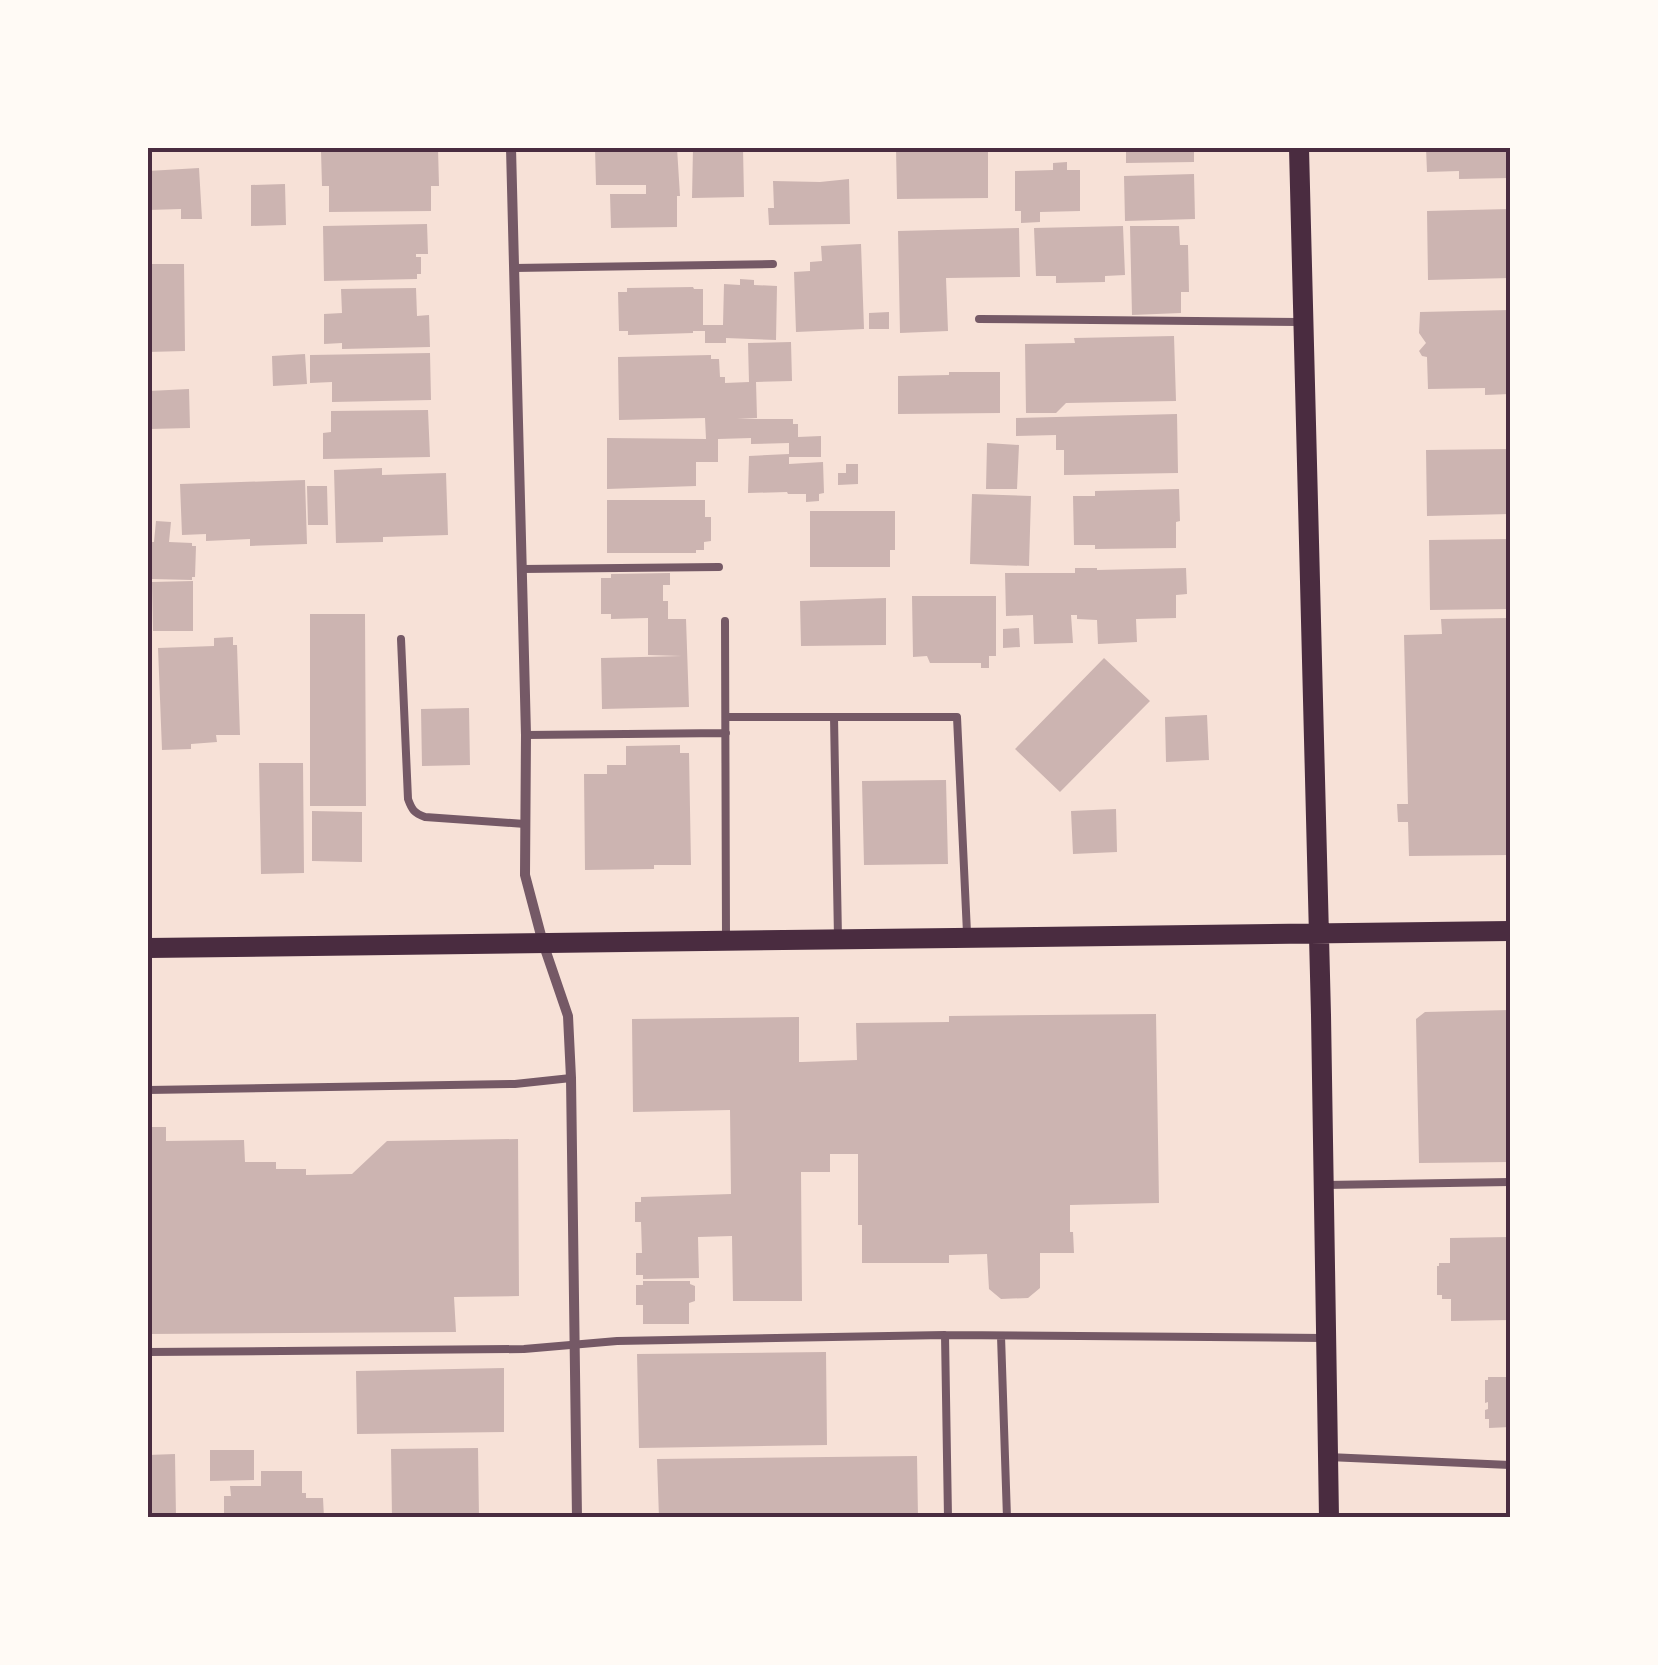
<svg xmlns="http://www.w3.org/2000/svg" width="1658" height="1665" font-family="'Archivo Narrow',sans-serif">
  <rect width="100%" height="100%" fill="#f7e1d7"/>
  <path fill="#ccb4b1" d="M438,148l1,38h-8v25l-102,1v-26h-7l-1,-35h8v-2z
    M595,148h82l3,48h-3v31l-66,1 -1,-34h36v-9h-50z
    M693,148h50l1,49 -52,1z
    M896,148h92v50l-91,1z
    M1126,148h68v14l-68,1z
    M1426,148h84v30l-51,1v-8l-32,1z
    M1067,162v8h13v41l-40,1v10l-19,1v-12h-6v-40l38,-1v-7z
    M199,168l3,51h-21v-10l-33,1v-39z
    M1194,174l1,45 -70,2 -1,-45z
    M849,179l1,45 -81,1 -1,-17h6l-1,-27 47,1z
    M285,184l1,41 -35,1v-41z
    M1510,209v69l-82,2 -1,-69z
    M427,224l1,30h-12v3h5v17h-4v5l-93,2 -1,-55z
    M1123,226l2,49 -20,1v6l-49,1v-7h-20l-2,-48z
    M1130,226h49l1,19h8l1,47h-8v21l-49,2z
    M1019,228l1,49 -74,1 2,53 -48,2 -2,-102z
    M861,244l3,85 -68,3 -2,-60 16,-1v-9l12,-1 -1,-15z
    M148,264h36l1,87 -37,1z
    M740,279l14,1v5l23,1 -1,54 -50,-2v5h-21v-12h-12v2l-65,2v-4h-9l-1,-39h9v-4l66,-1 1,2h9v36h20l1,-41 16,1z
    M416,288l1,28 12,-1 1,32 -88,2v-6l-18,1v-30l18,-1 -1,-24z
    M1510,310v84l-25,1v-7l-57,1 -1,-32 -5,-1 -3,-5 7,-8 -7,-10 1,-21z
    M889,312v17h-20v-16z
    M1174,336l2,65 -110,2 -10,10h-30l-1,-69 50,-1 -1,-5z
    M791,342l1,39 -36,1 1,36 -20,1h56v5h5v13l23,-1v21h-32v7l34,-2 1,31 -5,1v7l-13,1v-8h-18l-1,-2 -39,1 1,-37 40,-2v-11l-38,1v-6l-33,1v23h-22v24l-89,3v-51l99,1 -1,-21 -86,2 -1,-63 93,-2v4h8l1,18h5v6l24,-1 -1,-39z
    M430,353l1,47 -99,2v-20l-22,1v-28z
    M305,354l2,30 -34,2 -1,-30z
    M949,372h51v41l-102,1v-38l51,-1z
    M189,389l1,39 -40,1 -1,-38z
    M428,410l2,47 -107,2v-26l8,-1v-21z
    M1177,414l1,59 -114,2v-25h-8v-15l-40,1v-18z
    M987,443l32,2 -2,44h-31z
    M1510,449v65l-83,2 -1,-66z
    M846,464h12v20l-20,1v-12h8z
    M382,468v7l64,-2 2,62 -65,2v5l-47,1 -2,-73z
    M305,480l2,64 -57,2v-7l-44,2v-7l-24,1 -2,-51z
    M307,486h20l1,39h-20z
    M1179,489l1,32 -4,1v26l-81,1v-4h-21l-1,-49h22v-5z
    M972,494l59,2 -2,70 -59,-2z
    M607,500h98v17h6v24l-7,1v8h-8v3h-89z
    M810,511h85v39h-5v17h-80z
    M156,521l15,1 -2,20 23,1v3h4l-1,31h-3v3l-40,-1v-37h2z
    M1510,539v70l-80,1 -1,-70z
    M1075,568h22v2l89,-2 1,26 -11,1v23l-40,1 1,23 -39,2 -1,-24 -20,-1v-4h-6l2,28 -39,1 -1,-29 -27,1 -1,-43h70z
    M670,573v12h-7v16h5v18h18l3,88 -87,2 -1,-51 81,-2 -34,-1v-37l-37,1v-5h-10v-36h10v-4z
    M193,581v50h-40l-1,-49z
    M912,596h84v60h-7v12h-8v-5h-51l-3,-7 -14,1z
    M886,598v47l-85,1 -1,-45z
    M310,614h55l1,192h-56z
    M1510,618v237l-101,1 -1,-34h-10l-1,-18h11l-4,-169 38,-1 -1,-15z
    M1019,628l1,19 -17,1v-19z
    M233,637v8h4l3,90h-24l1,7 -26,2v5l-29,1 -4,-102 56,-2v-8z
    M1104,658l46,43 -90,91 -45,-43z
    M469,708l1,57 -48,1 -1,-57z
    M1207,715l2,45 -43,2 -1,-45z
    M680,745v8h9l2,112h-37v4l-69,1 -1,-96h23v-9h19v-19z
    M259,763h44l1,110 -43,1z
    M946,780l2,84 -84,1 -2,-84z
    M1116,809l1,43 -44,2 -2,-43z
    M312,811l50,1v50l-50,-1z
    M1510,1010v152l-91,1 -3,-144 9,-7z
    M1156,1014l3,189 -89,2v27h3l1,21h-34v35l-12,10 -27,1 -12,-10 -2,-35 -38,1v8h-87v-38h-4v-71h-28v18h-29l1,129h-69l-1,-65 -34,1 1,41 -56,1v-4h-7v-22h6l-1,-31h-6v-20h6v-5l90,-3 -1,-84 -97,2 -1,-93 167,-2v45h3l55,-2 -1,-37 93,-1v-6z
    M148,1127h18v14l78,-1 1,22h31v7h30v6l46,-1 35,-33 131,-2 1,157 -65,1 2,35 -308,2z
    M1509,1237l1,83 -59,1v-22h-9v-4h-5v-29h2v-3h11v-25z
    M643,1281h47v3l5,2v15l-6,2v21h-46v-19h-7v-20h7z
    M826,1352l1,93 -188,3 -2,-94z
    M504,1368v64l-147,2 -1,-63z
    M1488,1377h22v50l-21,1v-9h-4v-9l3,-1v-7l-3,1v-23h3z
    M478,1448l1,70h-87l-1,-69z
    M210,1450h44v30l-44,1z
    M175,1454l1,64h-28v-63z
    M917,1456l1,62h-259l-2,-59z
    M261,1471h41v22h4v5h17l1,20h-100v-22h7l-1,-10h31z"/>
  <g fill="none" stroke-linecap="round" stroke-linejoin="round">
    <path stroke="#755966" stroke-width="8" d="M514,268l259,-4
      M979,319l320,3
      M522,569l197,-2
      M725,621l1,316
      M401,639l7,160c4,11 6,14 17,18l100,7
      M726,717h108
      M526,735l200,-2
      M838,938l-4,-221h123l10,216
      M148,1090l367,-6 56,-6
      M1325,1185l185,-3
      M945,1335l3,183
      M1001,1336l6,182
      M148,1352l376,-3 93,-8 328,-6 378,3
      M1328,1457l182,8"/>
    <path stroke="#755966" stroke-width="10" d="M511,148l15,587 -1,140 18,68 25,73 3,62 6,440"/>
    <path stroke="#4a2c40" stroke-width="20" d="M1299,148l22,867 8,503
      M148,948l1362,-17"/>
  </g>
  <rect width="1658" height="1665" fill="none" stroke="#fffaf5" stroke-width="300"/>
  <rect x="150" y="150" width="1358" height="1365" fill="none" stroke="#4a2c40" stroke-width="4"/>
</svg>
